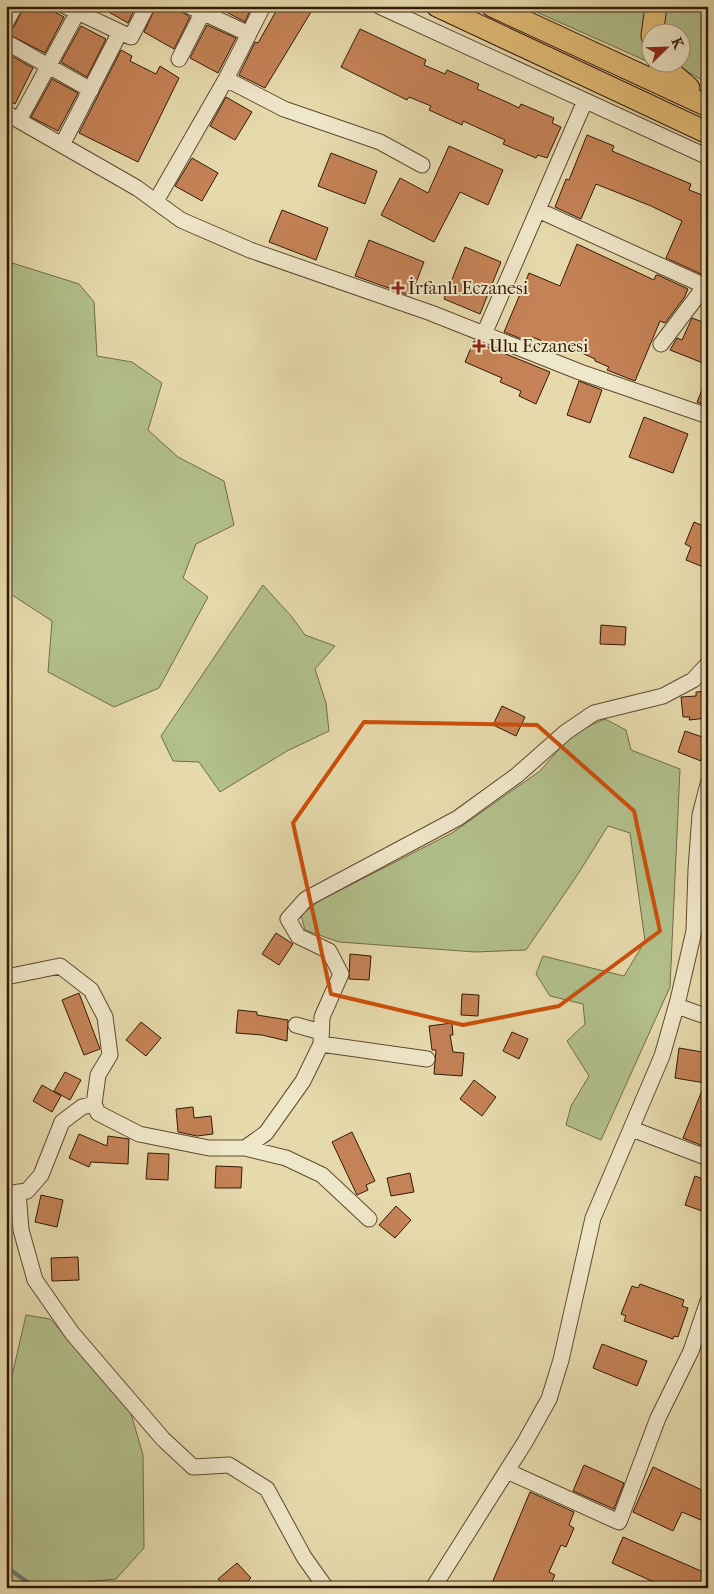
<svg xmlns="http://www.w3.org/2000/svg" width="714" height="1594" font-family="'IM FELL French Canon',serif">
  <rect width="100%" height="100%" fill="#e6daac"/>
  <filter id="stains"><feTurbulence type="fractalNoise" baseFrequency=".004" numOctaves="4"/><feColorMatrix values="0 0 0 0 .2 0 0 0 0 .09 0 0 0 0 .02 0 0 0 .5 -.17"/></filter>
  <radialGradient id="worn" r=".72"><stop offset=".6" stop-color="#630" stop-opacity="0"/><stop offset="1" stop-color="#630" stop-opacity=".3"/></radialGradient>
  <path fill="#b2c08c" stroke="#726c4a" d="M523,6h127l-4,27 5,30z
    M665,6h43v78l-34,-21 8,-1v-30h-20z
    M6,261l73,23 15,18 3,54 35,6 30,21 -14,47 30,27 46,24 10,44 -38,19 -13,34 25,19 -49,91 -45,19 -66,-35 4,-51 -46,-30z
    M263,585l29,32 13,18 30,11 -20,23 11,34 3,28 -42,20 -67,41 -21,-30 -26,-1 -12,-25z
    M605,719l21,11 5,20 49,19 -10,218 -69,153 -35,-15 5,-19 18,-30 -22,-35 18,-17 -2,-20 -33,-8 -14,-22 7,-18 81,20 21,-35 -15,-108 -22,-7 -30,48 -52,76 -51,2 -136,-10 -34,-12 -4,-15 18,-14 133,-68 88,-62 33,-38z
    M26,1315l24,4 79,88 14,48 1,93 -28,31 -63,6 2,3h-38l-11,-7v-179z"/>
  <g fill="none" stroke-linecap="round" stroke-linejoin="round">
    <path stroke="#6e7a6b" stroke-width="4" d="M6,1567l30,21"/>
  </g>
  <path fill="#c48256" stroke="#331908" d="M24,6h20l20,11 -19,36 -39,-20 8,-6z
    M98,6h38l-8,17z
    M156,6h17l17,11 -16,32 -30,-17z
    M215,6h37l-7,16z
    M279,6h22l10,6 -46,76 -26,-13 16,-33 3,1z
    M207,25l29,13 -18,35 -28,-15z
    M81,26l25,13 -19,38 -26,-15z
    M360,29l66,31 -2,5 21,9 2,-4 32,14 -2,5 32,14 10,5 2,-4 33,14 -2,5 9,4 -14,31 -9,-3 -2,3 -33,-14 2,-4 -42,-19 -1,4 -33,-15 2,-4 -22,-9 -2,3 -66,-33z
    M121,50l11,6 -2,5 26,13 4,-8 19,12 -41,84 -59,-29z
    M6,53l27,15 -18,36 -9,-4z
    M52,79l26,14 -20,38 -27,-14z
    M226,97l26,15 -17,28 -25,-14z
    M587,135l27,11 -2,5 79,33 -2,6 19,7 -2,74 -5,3 -35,-16 16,-37 -31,-15 -55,-22 -15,35 -26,-12 11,-28 3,1z
    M449,146l54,24 -15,35 -28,-13 -26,50 -53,-27 19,-37 28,15z
    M331,153l46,18 -12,33 -47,-18z
    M192,158l26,15 -16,28 -27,-15z
    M282,210l46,18 -12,32 -47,-18z
    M369,240l55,22 -13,34 -56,-20z
    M577,244l77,36 2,-5h2l30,14 -4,9 -19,25 -5,-2 -25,60 -28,-11 2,-3 -14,-6v-2l-28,-13 -2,4 -33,-13 -2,5 -26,-10 25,-59 31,13z
    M465,247l36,15 -21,52 -36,-15z
    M692,318l16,6v41l-38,-15 7,-12 5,2z
    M474,341l76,31 -14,32 -17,-8 2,-5 -21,-9 2,-4 -37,-16z
    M708,376v30l-11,-4z
    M579,381l23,9 -12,33 -23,-8z
    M644,417l44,17 -15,39 -44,-16z
    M694,522l14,6v41l-22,-9 5,-13 -6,-3z
    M601,625l25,2 -1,18 -25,-1z
    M708,691v27l-19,2 1,-3h-7l-2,-20 15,-1v-4z
    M502,706l23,11 -9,19 -23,-11z
    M685,731l23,8 -7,22 -23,-9z
    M276,933l17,11 -14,21 -17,-11z
    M350,954l21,2 -2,24 -20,-1z
    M79,993l21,56 -16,6 -22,-55z
    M462,994l17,1 -1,21 -17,-1z
    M238,1010l19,2v3l31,5 -1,21 -25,-6 -26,-2z
    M141,1022l20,16 -15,18 -20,-16z
    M452,1023l1,12h-3l3,17 11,1 -2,23 -28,-2 2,-24h-4l-3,-24z
    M512,1032l16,7 -9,20 -16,-8z
    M679,1048l29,5v95l-25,-10 22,-55 -30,-5z
    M65,1072l16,8 -11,20 -16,-9z
    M474,1080l22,17 -14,19 -22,-17z
    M42,1085l19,11 -9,16 -19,-11z
    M193,1107l1,11 17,-2 2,18 -16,2 -19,-4 -2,-23z
    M352,1132l23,49 -9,4 2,5 -11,5 -25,-53z
    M79,1134l28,12 1,-10 21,3 -1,25 -37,-2 -2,5 -20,-9z
    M148,1153l21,1 -1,26 -22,-1z
    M216,1166l26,1 -1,21h-26z
    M410,1173l4,19 -23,4 -4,-18z
    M695,1176l13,5v32l-23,-8z
    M41,1195l22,5 -6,27 -22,-5z
    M396,1206l15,14 -16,18 -16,-13z
    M78,1257l1,23 -27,1 -1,-23z
    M640,1284l44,16 -2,6 6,2 -10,29 -4,-1 -1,3 -49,-18 2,-5 -5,-2 11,-28 6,2z
    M602,1344l45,17 -10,25 -44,-18z
    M584,1465l40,18 -10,26 -41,-18z
    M653,1467l55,26v30l-26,-11 -9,19 -40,-19z
    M530,1492l44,20 -5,13 5,3 -8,19 -5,-2 -12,27 6,3 -6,13h-59z
    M623,1537l85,37v14h-41l-55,-25z
    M237,1563l14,15 -10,10h-15l-8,-9z"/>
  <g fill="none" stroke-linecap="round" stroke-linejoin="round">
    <defs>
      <path id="minor" d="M189,6l60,28
        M379,6l329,151
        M6,22l9,-16
        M120,32l11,5 16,-31
        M6,42l85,48
        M179,59l27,-53
        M226,79l58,30 96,33 42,23
        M6,113l131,75 44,32 69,30 181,63 149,59 128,44
        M19,120l62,-114
        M62,145l58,-113 -55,-26
        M156,201l70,-122 37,-73
        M538,210l167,76 3,-6
        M484,334l101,-233
        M661,344l44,-58
        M6,977l54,-11 31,24 14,27 5,38 -12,20 -4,29 4,9 41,21 70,14h36l21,-15 37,-52 18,-37 1,-27 19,-43 -12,-23 -31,-15 -10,-17 18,-20 152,-81 58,-42 50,-44 28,-19 69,-17 30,-16 15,-16
        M677,1006l31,11
        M296,1025l25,7
        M321,1044l106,15
        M632,1129l76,29
        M245,1148l41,10 36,17 47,44
        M18,1192l3,38 14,50 37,53 91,106 30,28 36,-2 38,24 37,68 22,31
        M6,1194l21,-3 14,-16 21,-53 20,-15 12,-3
        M507,1471l112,51 39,-104 33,-67 17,-50
        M433,1588l92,-146 24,-43 12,-39 32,-142 69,-162 16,-56 16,-69 2,-62 4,-54 8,-31"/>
      <path id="highway" d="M437,6l271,127
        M492,6l216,100
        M652,36l4,-30
        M659,62l30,26"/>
    </defs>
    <use href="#minor" stroke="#604931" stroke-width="17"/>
    <use href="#highway" stroke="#331908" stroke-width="23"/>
    <path stroke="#331908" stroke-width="2.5" stroke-dasharray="4 2.5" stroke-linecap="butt" d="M345,6l11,6 3,-6"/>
    <use href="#minor" stroke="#efe7c9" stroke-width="15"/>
    <use href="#highway" stroke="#e3bd76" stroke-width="21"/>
  </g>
  <path fill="none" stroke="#cd4f0b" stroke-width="4" stroke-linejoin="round" d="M364,722l173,3 97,86 26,120 -101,75 -96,19 -132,-31 -38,-171z"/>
  <g fill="#8f2418" stroke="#efe7c9" stroke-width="2">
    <path d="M395.5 280.5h5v5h5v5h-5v5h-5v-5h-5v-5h5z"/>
    <path d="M476.5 338.5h5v5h5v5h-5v5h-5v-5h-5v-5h5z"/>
  </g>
  <g text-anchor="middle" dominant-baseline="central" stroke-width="4" stroke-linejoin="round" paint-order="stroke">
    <g font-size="18" fill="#331908" stroke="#efe7c9" text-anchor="start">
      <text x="408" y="288">İrfanlı Eczanesi</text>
      <text x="489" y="346">Ulu Eczanesi</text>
    </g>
  </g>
  <rect width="714" height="1594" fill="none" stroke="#e6daac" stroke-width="25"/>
  <rect x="8" y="8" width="699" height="1579" fill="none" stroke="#331908" stroke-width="2.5"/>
  <rect x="12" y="12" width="689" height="1569" fill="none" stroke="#331908"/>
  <g transform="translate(666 48) rotate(67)"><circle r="24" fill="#efe7c9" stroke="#a4957c"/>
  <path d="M0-4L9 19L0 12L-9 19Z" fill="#8f2418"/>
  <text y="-8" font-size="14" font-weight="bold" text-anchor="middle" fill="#331908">K</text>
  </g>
  <rect width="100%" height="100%" filter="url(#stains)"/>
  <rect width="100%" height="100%" fill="url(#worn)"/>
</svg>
